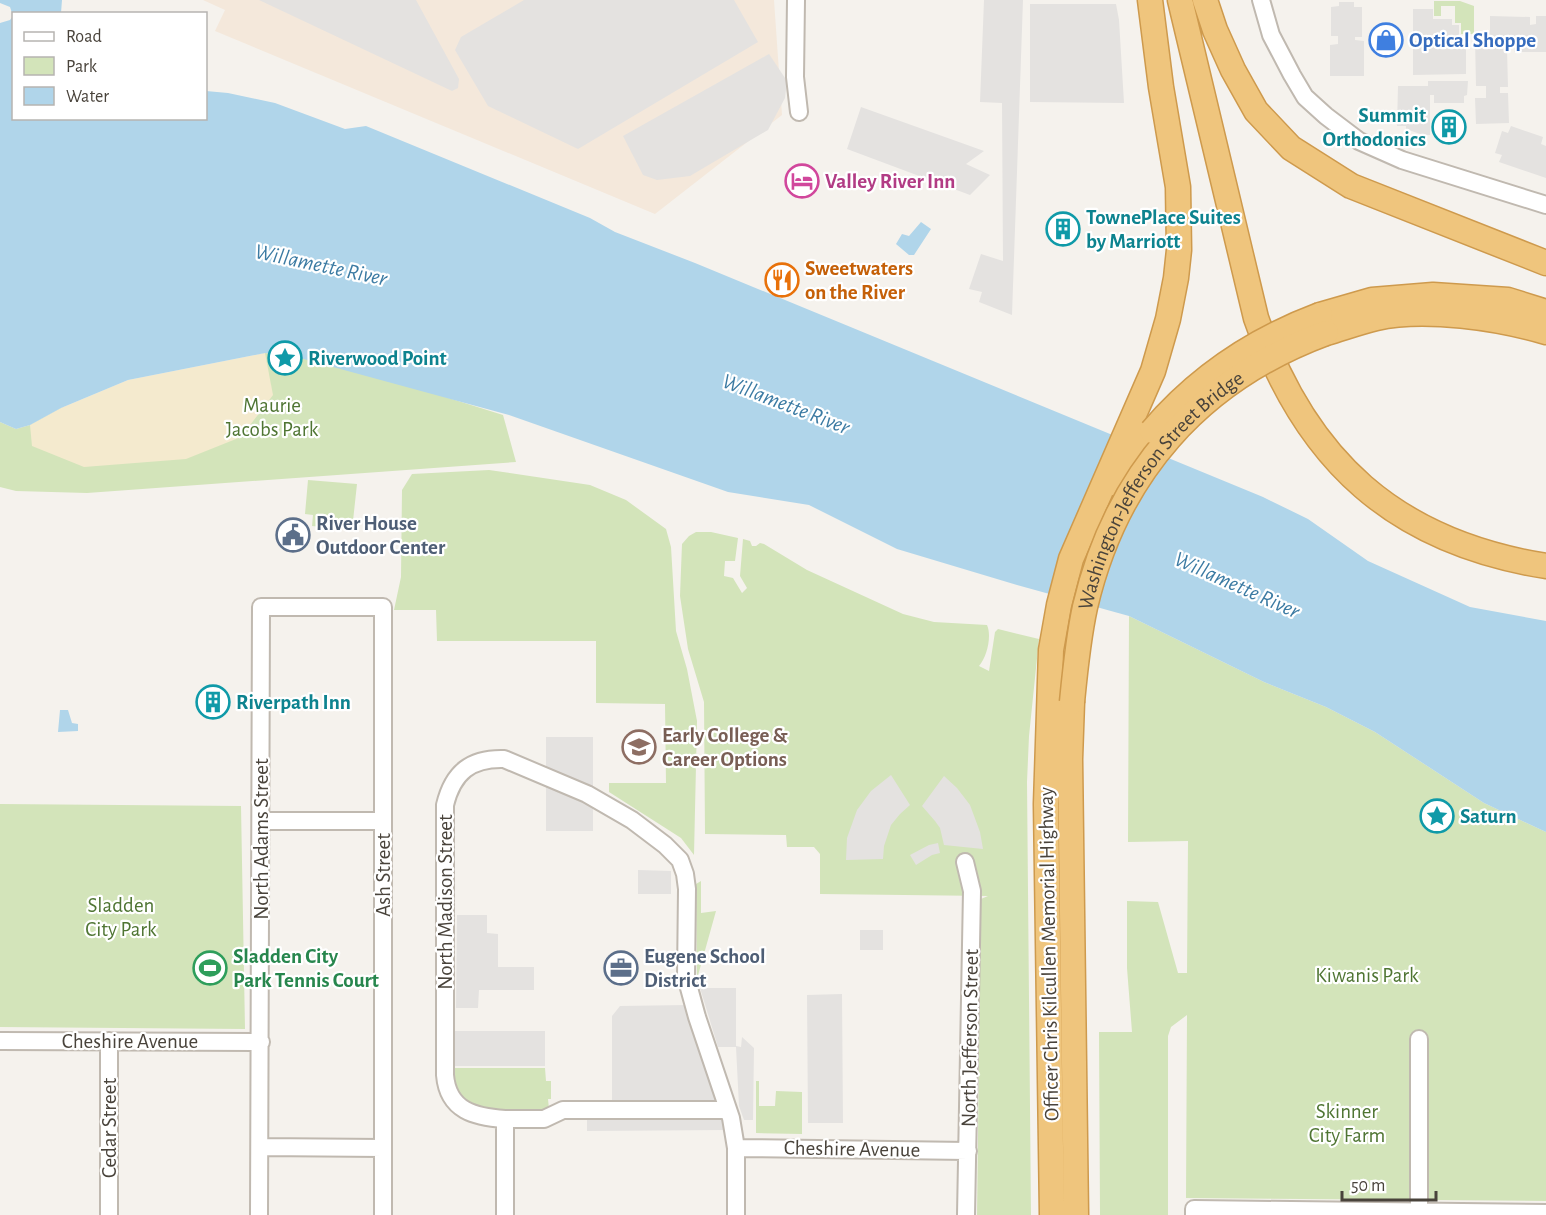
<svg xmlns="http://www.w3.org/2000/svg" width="1546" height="1215" font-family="'Alegreya Sans',sans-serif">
  <rect width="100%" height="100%" fill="#f5f2ed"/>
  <path fill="#f4e8db" d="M203,0h571l8,115 -127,99 -440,-183 10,-21z"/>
  <path fill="#d3e4ba" d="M1460,1l14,5v28h-13v-11h-6v-17h-14v10h-7v-15z
    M265,353l49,3 189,59 13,47 -429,31 -71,-2 -16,-4v-65l16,7 14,-4 31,-17z
    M489,470l101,15 36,15 40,29 5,18 5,84 11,38 10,52 -3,134 -13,-17 -72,-46v-9h57l-1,-79 -69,-1v-62h-159l-1,-31h-42l7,-33 1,-87 10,-16z
    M308,480l49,4 -5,46 -40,-4 1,-11 -8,-1z
    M696,532h15l27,6 -3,23h-10l-1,15 9,2 9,15 5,-5 -7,-12 3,-37 7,2 2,5h4l4,-3 4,1 43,26 96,44 31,8 53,3c5,11 0,32 -8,41l10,5 6,-39 3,-3 41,10 -10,97 -2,46 4,433h-54l4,-316 7,-3 -168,-2v-40l-6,-7h-27l-1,-12 -81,-1 -1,-132 -16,-53 -8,-53 2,-52 7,-8z
    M1129,616l135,66 62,25 49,25 109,71 62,29v369l-360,-3 1,-183 -16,12 -3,9v179h-68l-1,-183h33l-5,-64v-67l31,1 20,71h9l1,-132 -60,1z
    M0,804l241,2 4,223 -245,-2z
    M701,881v32l15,-2 -19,68 -1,-95z
    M454,1068h91l1,13h5v18h-3l1,10 -2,2c-40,-1 -92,12 -93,-43z
    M756,1081h3v25h16l1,-15 26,1v42l-46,-1z"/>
  <path fill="#f4eace" d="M265,353l8,42 -32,42 -55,22 -102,8 -52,-21 -2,-21 31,-17 67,-28z"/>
  <path fill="#e4e2e0" d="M259,0h157l43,79 -1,9 -6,3z
    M524,0h210l24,42 -180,107 -90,-43 -33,-56 6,-13z
    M984,0h39l-11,315 -33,-13 3,-10 -13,-3 12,-35 22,7 -1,-158 -22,-1z
    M1339,2h15v5h8v30h-7v3l9,1v35h-34v-31l8,-1v-8h-7v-29l8,-1z
    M1030,4h86l3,16 5,83 -94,-1z
    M1413,9h20v10h19v6h7v15h7v34l-53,1v-34h9v-5h-9z
    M1490,16l40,1v8l6,-1v-8h10v36h-32v-10l-15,2 1,5h7l1,38h-8v6h8l1,30 -33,1 -1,-26h11v-12h-10l-1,-48h10l5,-7z
    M769,54l18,27 -2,17 -17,32 -78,46 -33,4 -14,-5 -20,-39z
    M1428,81h40l-1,14 -3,1v7h-30v-8h-4v40h-7l-17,-6v-3h-9l1,-40h30z
    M861,107l123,44 -18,13 24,11 -20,20 -123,-46z
    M1511,126l32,11 -2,7 5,2v32l-47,-16 3,-7 -7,-2 7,-22 6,2z
    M546,737h47v94h-47z
    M891,775l19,30 -10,9 -9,11 -7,21 -1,13 -37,1 1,-22 10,-28 14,-19z
    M944,776l13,12 13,17 10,27 3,17 -39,-4 -4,-17 -5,-7 -13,-15z
    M938,843l2,10 -8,2 -16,10 -6,-10 19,-10z
    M638,870l33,1v23h-33z
    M457,915h30v18l11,1v33h36v23h-55l-1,18h-22z
    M860,930h23v20h-23z
    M700,988h36v58l5,1 1,-10 12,11 -1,72h-9l-5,-14 -3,-59h-18z
    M842,994l1,129h-35l-1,-128z
    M687,1005l39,125 -139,1v-28h25v-87l8,-10z
    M453,1031h92v35h-92z"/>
  <path fill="#b0d5ea" d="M0,0h62l-1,13 -47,1 -1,2 -3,-9 -10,-4z
    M13,16l1,102h192v-27l22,2 47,10 70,26 21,-3 224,92 25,14 80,31 568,234 45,22 60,42 102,46 76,14v211l-62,-29 -109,-71 -49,-25 -62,-25 -135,-66 -112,-31 -120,-36 -88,-44 -81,-13 -219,-77 -220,-60 -24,-2 -137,27 -67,28 -31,17 -14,4 -16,-7v-399l10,-3z
    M921,222l10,7 -17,26h-5l-13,-11 6,-10 7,2z
    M60,710h8l4,13 6,1v7l-20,1z"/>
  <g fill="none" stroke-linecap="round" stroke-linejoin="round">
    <defs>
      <path id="minor" d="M796,0l-1,77 4,35
        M1261,0l10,35 21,40 13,22 21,19 33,25 43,19 144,45
        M262,821h121
        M965,862l7,29 -6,324
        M1419,1039v176
        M0,1041l261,1
        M505,1119h39l19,-9h165
        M260,1147l123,1
        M736,1148l232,3
        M109,1215v-174
        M259,1215l2,-608h122v608
        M505,1215v-96c-30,-2 -57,-8 -60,-44v-270c8,-33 26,-47 59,-46l83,35 45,26 33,25 15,15 5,14 2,15 -1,88 11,40 34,101 5,30v67
        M1194,1215v-6l352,4"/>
      <path id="highway" d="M1180,0l76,318c50,143 139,224 290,248
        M1205,0l10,30 18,40 23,41 35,37 60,38 195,77
        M1320,315l52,-15 61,-5 75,5 38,12
        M1326,333c17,-5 33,-11 50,-15 49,-11 122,0 170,14
        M1117,484l35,-53
        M1072,702l-2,57 6,456
        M1052,1215l-6,-411 5,-154 8,-45 12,-46 82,-188 15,-52 8,-41 3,-28 -1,-63 -17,-100 -11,-87"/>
    </defs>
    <use href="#minor" stroke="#c0b9b0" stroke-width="20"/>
    <use href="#highway" stroke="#ce9a4d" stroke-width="27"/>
    <use href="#minor" stroke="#fff" stroke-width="16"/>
    <use href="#highway" stroke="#efc57d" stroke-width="24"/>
    <defs>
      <g id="highway-bridge">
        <path d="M1152,431c45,-53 104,-92 168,-116"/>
        <path id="s1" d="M1072,702c3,-31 6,-63 13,-95 31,-133 114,-227 241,-274"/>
      </g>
    </defs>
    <use href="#highway-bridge" stroke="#ce9a4d" stroke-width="27" stroke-linecap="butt"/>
    <use href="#highway-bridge" stroke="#efc57d" stroke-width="24"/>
  </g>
  <defs>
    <symbol id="shop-ring" viewBox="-11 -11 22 22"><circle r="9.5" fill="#fff" stroke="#3f7fe0" stroke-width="1.5"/><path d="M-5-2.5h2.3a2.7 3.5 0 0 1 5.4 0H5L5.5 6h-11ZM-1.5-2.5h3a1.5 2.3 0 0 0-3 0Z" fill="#3f7fe0"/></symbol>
    <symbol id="building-ring" viewBox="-11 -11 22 22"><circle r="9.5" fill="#fff" stroke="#0f9aa8" stroke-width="1.5"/><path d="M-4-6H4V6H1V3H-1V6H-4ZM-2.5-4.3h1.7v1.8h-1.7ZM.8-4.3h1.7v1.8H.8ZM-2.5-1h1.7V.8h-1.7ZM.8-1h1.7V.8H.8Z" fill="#0f9aa8"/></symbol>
    <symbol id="hotel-ring" viewBox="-11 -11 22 22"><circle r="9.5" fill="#fff" stroke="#d1479c" stroke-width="1.5"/><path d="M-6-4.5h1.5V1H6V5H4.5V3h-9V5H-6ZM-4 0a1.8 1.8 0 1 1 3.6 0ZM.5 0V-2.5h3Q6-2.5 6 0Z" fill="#d1479c"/></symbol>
    <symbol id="restaurant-ring" viewBox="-11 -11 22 22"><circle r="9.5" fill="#fff" stroke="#e8710a" stroke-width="1.5"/><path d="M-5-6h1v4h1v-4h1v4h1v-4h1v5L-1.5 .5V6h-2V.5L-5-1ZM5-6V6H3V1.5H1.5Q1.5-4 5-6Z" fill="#e8710a"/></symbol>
    <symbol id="sight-ring" viewBox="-11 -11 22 22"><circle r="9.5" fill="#fff" stroke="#0f9aa8" stroke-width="1.5"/><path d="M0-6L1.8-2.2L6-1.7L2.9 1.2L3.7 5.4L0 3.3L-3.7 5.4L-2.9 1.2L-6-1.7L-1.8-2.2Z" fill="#0f9aa8"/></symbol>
    <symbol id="civic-ring" viewBox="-11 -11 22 22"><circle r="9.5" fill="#fff" stroke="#5c6f8a" stroke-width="1.5"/><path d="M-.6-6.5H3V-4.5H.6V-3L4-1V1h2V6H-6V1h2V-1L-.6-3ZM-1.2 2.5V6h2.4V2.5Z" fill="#5c6f8a"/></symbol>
    <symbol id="school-ring" viewBox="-11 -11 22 22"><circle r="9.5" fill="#fff" stroke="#8d6e63" stroke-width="1.5"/><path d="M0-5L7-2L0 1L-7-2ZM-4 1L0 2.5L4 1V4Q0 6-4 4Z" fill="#8d6e63"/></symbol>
    <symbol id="stadium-ring" viewBox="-11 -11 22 22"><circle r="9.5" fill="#fff" stroke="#2e9e5b" stroke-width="1.5"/><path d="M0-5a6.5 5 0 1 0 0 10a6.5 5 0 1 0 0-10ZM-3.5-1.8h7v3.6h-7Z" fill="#2e9e5b"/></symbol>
    <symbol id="office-ring" viewBox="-11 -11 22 22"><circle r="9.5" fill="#fff" stroke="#5c6f8a" stroke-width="1.5"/><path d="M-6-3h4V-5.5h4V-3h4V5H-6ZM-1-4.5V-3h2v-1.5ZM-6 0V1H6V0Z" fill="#5c6f8a"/></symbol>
  </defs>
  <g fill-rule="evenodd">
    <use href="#shop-ring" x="1367" y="21" width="38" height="38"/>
    <use href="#building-ring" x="1430" y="108" width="38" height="38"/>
    <use href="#hotel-ring" x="783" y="162" width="38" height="38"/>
    <use href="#building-ring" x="1044" y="210" width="38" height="38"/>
    <use href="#restaurant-ring" x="763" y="261" width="38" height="38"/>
    <use href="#sight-ring" x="266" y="339" width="38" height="38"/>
    <use href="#civic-ring" x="274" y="516" width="38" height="38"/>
    <use href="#building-ring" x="194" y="683" width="38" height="38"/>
    <use href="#school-ring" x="620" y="728" width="38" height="38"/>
    <use href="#sight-ring" x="1418" y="797" width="38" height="38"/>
    <use href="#stadium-ring" x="191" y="949" width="38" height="38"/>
    <use href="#office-ring" x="602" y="949" width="38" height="38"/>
  </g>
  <g text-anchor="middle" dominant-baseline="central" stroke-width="4.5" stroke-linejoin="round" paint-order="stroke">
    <g font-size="21" font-weight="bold" fill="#366cbe" stroke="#fff" text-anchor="start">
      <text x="1409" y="40">Optical Shoppe</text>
    </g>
    <g font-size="21" font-weight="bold" fill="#0d838f" stroke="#fff" text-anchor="start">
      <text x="1426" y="115" text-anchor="end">Summit<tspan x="1426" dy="24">Orthodonics</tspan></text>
      <text x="1086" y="217">TownePlace Suites<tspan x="1086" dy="24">by Marriott</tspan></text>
      <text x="308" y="358">Riverwood Point</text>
      <text x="236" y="702">Riverpath Inn</text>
      <text x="1460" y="816">Saturn</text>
    </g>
    <g font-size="21" font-weight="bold" fill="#b23c85" stroke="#fff" text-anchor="start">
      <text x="825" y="181">Valley River Inn</text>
    </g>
    <g font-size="21" font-weight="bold" fill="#c56008" stroke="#fff" text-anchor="start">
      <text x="805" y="268">Sweetwaters<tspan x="805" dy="24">on the River</tspan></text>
    </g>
    <g font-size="21" fill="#4f7533" stroke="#fff">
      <text x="272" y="405">Maurie<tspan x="272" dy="24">Jacobs Park</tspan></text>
      <text x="121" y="905">Sladden<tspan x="121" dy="24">City Park</tspan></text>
      <text x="1367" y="975">Kiwanis Park</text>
      <text x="1347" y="1111">Skinner<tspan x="1347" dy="24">City Farm</tspan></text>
    </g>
    <g font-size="21" fill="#49433b" stroke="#fff">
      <text stroke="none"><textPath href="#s1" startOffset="238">Washington-Jefferson Street Bridge</textPath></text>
      <text transform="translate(261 839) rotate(-90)">North Adams Street</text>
      <text transform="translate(383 875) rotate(-90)">Ash Street</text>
      <text transform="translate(445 902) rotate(-90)">North Madison Street</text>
      <text transform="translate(1049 954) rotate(-91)">Officer Chris Kilcullen Memorial Highway</text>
      <text transform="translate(970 1038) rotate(-89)">North Jefferson Street</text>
      <text x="130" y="1041">Cheshire Avenue</text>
      <text transform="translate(109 1128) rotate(-90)">Cedar Street</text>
      <text transform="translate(852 1149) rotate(1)">Cheshire Avenue</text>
    </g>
    <g font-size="21" font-weight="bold" fill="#4e5e75" stroke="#fff" text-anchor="start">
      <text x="316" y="523">River House<tspan x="316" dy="24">Outdoor Center</tspan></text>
      <text x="644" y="956">Eugene School<tspan x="644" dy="24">District</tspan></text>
    </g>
    <g font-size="21" font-weight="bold" fill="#785e54" stroke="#fff" text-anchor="start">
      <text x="662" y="735">Early College &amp;<tspan x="662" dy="24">Career Options</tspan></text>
    </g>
    <g font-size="21" font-weight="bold" fill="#27864d" stroke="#fff" text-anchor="start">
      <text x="233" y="956">Sladden City<tspan x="233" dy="24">Park Tennis Court</tspan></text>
    </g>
    <g font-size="22" font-style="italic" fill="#3c7ba3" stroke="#fff">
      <text transform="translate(321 265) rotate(12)">Willamette River</text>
      <text transform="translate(786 404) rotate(21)">Willamette River</text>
      <text transform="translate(1237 585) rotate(24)">Willamette River</text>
    </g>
  </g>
  <rect x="12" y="12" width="195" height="108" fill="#ffffff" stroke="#b6b4b1" stroke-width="1.5"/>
  <rect x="24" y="32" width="30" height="9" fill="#ffffff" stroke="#b6b4b1" stroke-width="1.5"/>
  <text x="66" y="42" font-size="18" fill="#49433b">Road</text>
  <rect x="24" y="57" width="30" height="18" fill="#d3e4ba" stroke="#b6b4b1" stroke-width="1.5"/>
  <text x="66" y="72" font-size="18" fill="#49433b">Park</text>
  <rect x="24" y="87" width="30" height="18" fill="#b0d5ea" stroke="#b6b4b1" stroke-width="1.5"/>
  <text x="66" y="102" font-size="18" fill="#49433b">Water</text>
  <path d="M1342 1191v9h94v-9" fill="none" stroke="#49433b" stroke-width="3"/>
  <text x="1351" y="1191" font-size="18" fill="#49433b" stroke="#ffffff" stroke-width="4.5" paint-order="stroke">50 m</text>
</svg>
